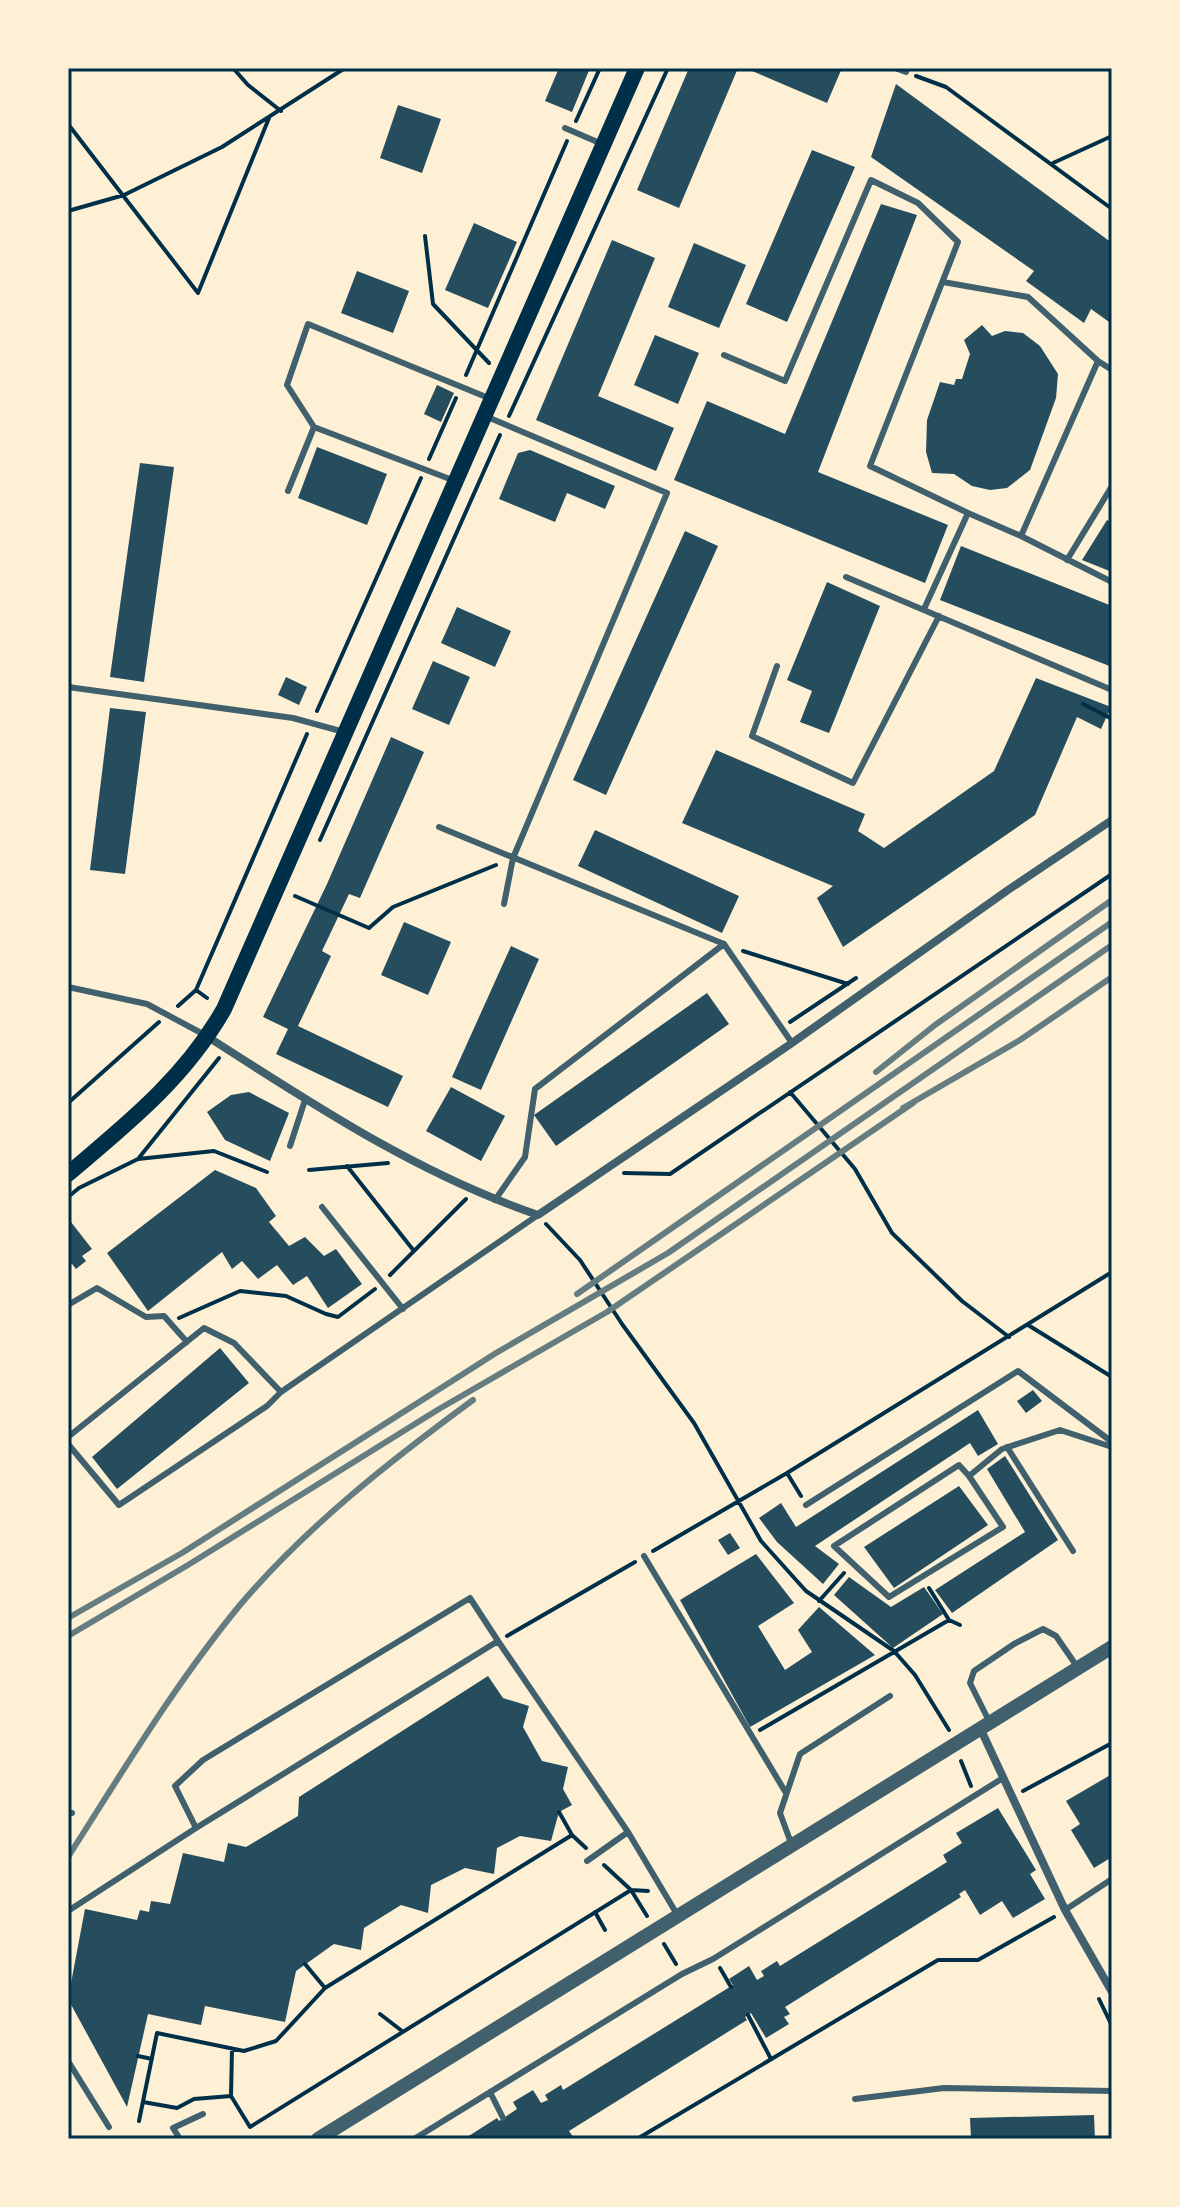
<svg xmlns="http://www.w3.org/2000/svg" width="1180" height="2207" font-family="Raleway,sans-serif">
  <rect width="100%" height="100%" fill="#fdf0d5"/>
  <path fill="#264d5e" d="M559,68h31l-18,44 -27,-11z
    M689,68h49l-59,140 -42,-18z
    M745,68h97l-15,35z
    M896,84l216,159v81l-21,-15 -7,14 -58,-42 8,-10 -163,-114z
    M398,105l43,14 -19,54 -42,-15z
    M812,150l43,17 -68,155 -41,-18z
    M881,204l36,11 -99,257 130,53 -23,58 -251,-103 33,-79 78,33z
    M474,223l43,19 -29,66 -43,-18z
    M612,240l43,18 -57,138 76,32 -18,43 -120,-51z
    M694,243l52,22 -27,63 -51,-21z
    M357,271l52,20 -16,42 -52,-20z
    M982,325l10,11 13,-5 18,2 17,13 18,28 -2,24 -26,72 -23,18 -17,2 -18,-4 -18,-12 -22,-1 -6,-21 1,-32 13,-38 14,3 2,-6h6l8,-25 -6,-14z
    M655,335l44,18 -21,51 -44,-19z
    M437,385l17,8 -13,29 -17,-8z
    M317,447l70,27 -20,51 -69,-27z
    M530,450l85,36 -10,23 -38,-16 -12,29 -56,-23 19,-46z
    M140,463l34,4 -30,215 -34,-5z
    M1107,520l5,3v49l-30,-12z
    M685,531l33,15 -112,249 -33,-15z
    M961,546l151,60v61l-172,-67z
    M827,582l53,24 -51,127 -29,-11 12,-31 -25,-11z
    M457,607l54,24 -16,36 -54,-24z
    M433,661l37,16 -21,48 -37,-16z
    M286,677l21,10 -8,18 -21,-10z
    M1036,678l75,29 -10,22 -24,-12 -42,98 -192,132 -26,-49 16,-12 -151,-63 34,-73 149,64 -7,17 26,17 110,-77z
    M110,708l36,4 -21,162 -35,-4z
    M391,737l33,15 -64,146 -11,-4 -27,57 9,5 -33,70 105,50 -15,31 -112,-53 12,-25 -25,-12 64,-133z
    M595,830l144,66 -17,37 -144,-67z
    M404,922l47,20 -23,53 -47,-20z
    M511,946l28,13 -58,131 -29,-13z
    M707,993l22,31 -173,122 -22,-31z
    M451,1087l54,29 -24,45 -55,-30z
    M249,1092l40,21 -19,48 -45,-21 -18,-28 24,-17z
    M215,1170l41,18 20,28 -7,6 20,24 16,-9 19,19 12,-7 26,35 -34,24 -21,-32 -14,9 -16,-20 -19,14 -16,-18 -10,8 -10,-17 -74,59 -41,-58z
    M71,1222l21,27 -10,7 4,5 -10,8 -4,-5 -4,3v-43z
    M220,1348l29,35 -132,106 -25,-32z
    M1033,1390l9,11 -16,12 -9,-12z
    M978,1410l20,34 -20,12 -8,-13 -155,103 24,18 -16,20 -46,-42 -18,-24 22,-15 15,24z
    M1005,1456l53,84 -106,73 -17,-23 90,-58 -38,-63z
    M959,1486l29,39 -94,63 -30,-41z
    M730,1533l10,15 -12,7 -10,-15z
    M756,1554l38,49 -36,23 27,44 27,-18 -14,-22 21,-23 56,48 -125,72 -70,-127z
    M849,1577l42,30 33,-20 19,27 -50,34 -59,-53z
    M488,1676l15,22 26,8 -6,21 19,34 26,6 -5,22 9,16 -13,7 -8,29 -31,-5 -23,12 -3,26 -29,-6 -34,17 -3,28 -27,-8 -37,23 -3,22 -27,-6 -38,27 -11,51 -80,-16 -4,19 -53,-11 -21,93 -59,-108 17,-90 52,11 3,-10 9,2 2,-11 19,3 13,-51 41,9 4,-19 18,4 52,-31 1,-19z
    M1112,1774v83l-18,11 -23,-38 9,-6 -14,-23z
    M998,1808l38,62 -6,4 15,25 -32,19 -11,-17 -22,14 -15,-25 -6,4 2,3 -176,110 5,7 -6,3 5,7 -23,14 -15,-25 -6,4 2,3 -178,111 5,7 -2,1h-36l-1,-2 -3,2h-68l33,-21 2,3 18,-12 -4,-7 20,-12 8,13 7,-3 -3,-5 16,-10 2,5 170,-105 -4,-6 20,-13 8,14 7,-4 -3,-5 16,-10 3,5 167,-104 -4,-7 19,-12 -6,-10z
    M1094,2115l1,24h-124l-1,-21z"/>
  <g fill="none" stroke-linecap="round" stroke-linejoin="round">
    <path stroke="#003049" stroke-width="4" d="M233,68l15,17 33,26
      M1107,68l5,4
      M916,76l30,11 166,122
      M576,121l24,-53
      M68,124l130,169 71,-175
      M1053,163l59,-27
      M68,211l56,-16 98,-48 123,-79
      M425,236l8,68 56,59
      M466,375l101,-234
      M509,416l159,-348
      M429,459l27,-61
      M1083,704l29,15
      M317,711l104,-233
      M320,840l180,-405
      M295,896l74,32 24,-21 103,-42
      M743,951l105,33
      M196,990l11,8
      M178,1006l18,-16 111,-256
      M790,1022l66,-44
      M790,1092l65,77 37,64 70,68 47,36
      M68,1103l91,-81
      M138,1159l81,-101
      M347,1166l67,85
      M309,1170l79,-7
      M624,1173l46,1 442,-300
      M68,1197l11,-9 59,-29 76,-8 53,21
      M546,1224l34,36 42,64 72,99 67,118 45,50 88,60 21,24 34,55
      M390,1275l76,-76
      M179,1318l61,-27 46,5 40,18 12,3 37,-28
      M1028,1325l84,52
      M787,1473l14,23
      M653,1551l134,-78 325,-201
      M929,1588l20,32
      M819,1601l25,-28
      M507,1636l128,-74
      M760,1730l189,-110 11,5
      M961,1761l10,25
      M1023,1791l89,-48
      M559,1812l13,23
      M604,1865l27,25 16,26
      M595,1912l10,18
      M664,1944l12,20
      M305,1964l20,24
      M720,1968l11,19
      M1099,1999l13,27
      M380,2014l22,17
      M748,2015l23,44
      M232,2049l-1,47 19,31 381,-237 17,1
      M138,2056l14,3
      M1111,2101l1,26
      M143,2102l34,6 17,-9 37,-3
      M139,2121l18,-88 87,18 32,-10 49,-53 247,-153 14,13
      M637,2139l301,-179h40l76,-43"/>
    <path stroke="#3f606c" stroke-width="6" d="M895,68l11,4
      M565,128l37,16
      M943,282l85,15 70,64 14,9
      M724,355l61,26 86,-201 47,23 40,39 -88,224 98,47 -44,96
      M485,416l182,77 -154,365 -9,46
      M314,427l-27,-42 21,-61 183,75
      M288,491l26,-64 141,54
      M968,513l53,23 91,46
      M1021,536l77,-175
      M1067,560l45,-74
      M846,577l266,113
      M777,666l-25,70 101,47 86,-167
      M68,687l225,31 51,14
      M439,827l285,117
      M68,987l79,17 58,31
      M290,1146l15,-46
      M495,1200l30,-43 10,-68 189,-145 68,99
      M322,1207l81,102
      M68,1305l29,-17 49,29 18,-1 23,26
      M68,1437l136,-109 30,15 47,49 257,-177
      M68,1444l51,61 148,-99 14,-14
      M1007,1447l66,104
      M969,1476l34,51 -114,70 -55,-51 125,-81 10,11 33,-27 58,-19 52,17
      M806,1505l212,-134 94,71
      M644,1556l142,237
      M990,1723l-20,-40 4,-12 40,-27 29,-15 13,7 22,32
      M68,1813h4
      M196,1828l-21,-42 28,-26 267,-162 28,43
      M791,1843l-11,-30 20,-59 90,-58
      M587,1861l41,-29 50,84
      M1065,1910l47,-31
      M68,1911l128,-83 302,-187 130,191
      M68,2061l41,66
      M490,2092l13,26
      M855,2099l89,-11 168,3
      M180,2139l-7,-11 30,-14
      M414,2139l268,-165 31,-15 290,-181"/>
    <path stroke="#3f606c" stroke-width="8" d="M208,1037c106,68 210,137 330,178l254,-172 216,-153 104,-70
      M981,1730l84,180 47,82"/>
    <path stroke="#3f606c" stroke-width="14" d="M318,2139l794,-492"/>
    <path stroke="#003049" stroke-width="16" d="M68,1174c59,-50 117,-96 156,-165l413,-941"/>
    <path stroke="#657d81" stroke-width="6" d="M876,1072l59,-47 177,-125
      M903,1108l117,-68 92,-63
      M577,1294l535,-372
      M68,1618l114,-65 314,-200 172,-100 444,-308
      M68,1636l120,-71 251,-156 168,-97 306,-209
      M68,1857c55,-86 107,-173 172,-252 67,-79 150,-144 233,-205"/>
  </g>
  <rect width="1180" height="2207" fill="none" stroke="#fdf0d5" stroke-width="140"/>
  <rect x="70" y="70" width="1040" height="2067" fill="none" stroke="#003049" stroke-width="3"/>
</svg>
